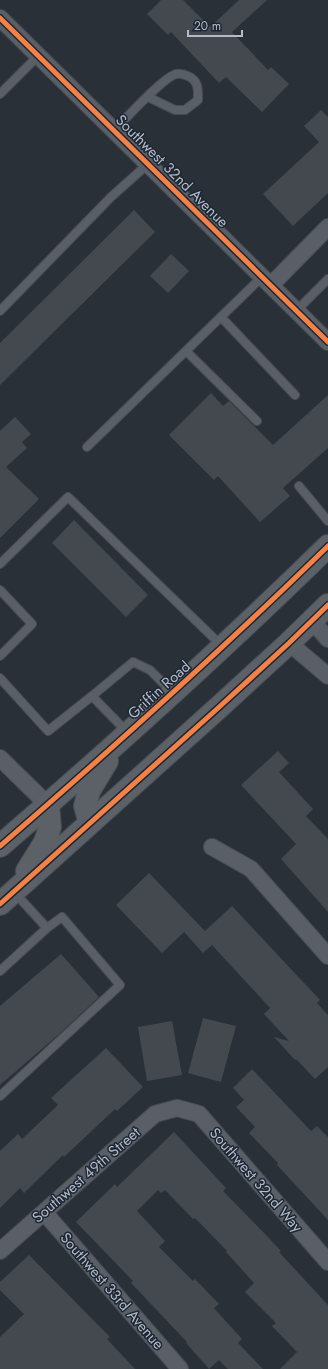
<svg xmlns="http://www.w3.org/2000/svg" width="328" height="1369" font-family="Jost,sans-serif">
  <rect width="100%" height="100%" fill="#2a3038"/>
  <path fill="#444950" d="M161,0h22l27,27 29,-27h28l-35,32 36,38 3,-3 18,17 -27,28 -36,-35 -7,6 -48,-51 -3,3 -21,-21z
    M321,110l7,7v76l-35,33 -30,-32 56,-52 -15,-16z
    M134,210l21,22 -155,153v-42z
    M171,254l18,17 -21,22 -18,-17z
    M211,393l12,13 6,-5 44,44 55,-50v53l-45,40 7,8 -30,26 -42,-46 -4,4 -45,-45z
    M15,417l16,17 -9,8 5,6 -21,19 33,32 -39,39v-107z
    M74,520l74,75 -22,22 -74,-74z
    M278,751l11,12 -10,9 34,37 -7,7 22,23v73l-47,-53 15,-15 -55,-59z
    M149,873l56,58 27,-25 88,94 -3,3 11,12v52l-13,12 -19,-20 -1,1 -21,-23 15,4 -25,-27 6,-6 -58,-63 -9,8 -19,-21 -22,21 -46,-48z
    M61,954l38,43 -41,38 -58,50v-79z
    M203,1018l33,8 -15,56 -33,-9z
    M172,1021l10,54 -35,6 -9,-54z
    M106,1048l37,39 -26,24 -2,-2 -51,48 -1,-2 -39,38 -4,-5 -20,20v-57l18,-17 4,5 36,-34 -7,-7z
    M252,1069l59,62 6,-5 11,11v83l-51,-55 1,-2 -29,-30 6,-6 -19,-20 8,-7 -11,-12z
    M174,1132l52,56 -3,3 43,44 15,16 -2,1 49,53v64h-48l17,-17 -25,-26 4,-3 -31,-31 9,-9 -28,-31 1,-1 -32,-33 -2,1 -28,-29 -4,3 -3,-3 -21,21 28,30 -6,6 34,34 2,-2 24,25 -5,4 28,31 -4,4 25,26h-35l-9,-9 -10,9 -23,-26 1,-1 -56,-59 2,-2 -57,-59 39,-38 2,3z
    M29,1255l81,82 -3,2 28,30h-135v-32l24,-23 -24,-24v-8z"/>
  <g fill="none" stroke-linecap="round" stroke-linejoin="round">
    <defs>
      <path id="lane" d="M0,94l38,-38
        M114,130c13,-12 48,-52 62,-56 5,-1 8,0 12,2 11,5 10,14 10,24l-13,10h-10l-27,-13
        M0,311l111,-114 37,-33
        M296,311l32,-32
        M221,317l74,78
        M186,351l71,70
        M87,447l175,-170
        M299,486l29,35
        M0,564l68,-67 154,149
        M0,590l32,34 -32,32
        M0,678l48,53 44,-35 36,37
        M92,696l41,-34 17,8 22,22
        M0,971l47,-43
        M0,1096l120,-111 -58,-68 -15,11 -33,-36"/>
      <path id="street" d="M0,18l328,324
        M271,285l57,-58
        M312,621l16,18
        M289,643l39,33
        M0,758l48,47
        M212,847l39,22 77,87
        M44,1212l136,157
        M0,1251l155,-137 22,-6 22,6 129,148"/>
      <path id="primary" d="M90,823l-5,-17 4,-15 18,-30
        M0,846c112,-97 222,-196 328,-300
        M27,871l18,-29 5,-15 -2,-22
        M0,904l217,-195 72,-66 39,-38"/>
    </defs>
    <use href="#lane" stroke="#484c53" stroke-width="10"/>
    <use href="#street" stroke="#484c53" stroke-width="18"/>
    <use href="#primary" stroke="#484c55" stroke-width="24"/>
    <use href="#lane" stroke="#5a5e66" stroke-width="8"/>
    <use href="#street" stroke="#5a5e66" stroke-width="16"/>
    <use href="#primary" stroke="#5c6168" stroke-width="22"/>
    <defs>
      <path id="cycleway" d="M0,18l328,324
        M0,846c112,-97 222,-196 328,-300
        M0,904l217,-195 72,-66 39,-38"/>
    </defs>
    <use href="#cycleway" stroke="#1d2633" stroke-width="8"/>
    <use href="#cycleway" stroke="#f48246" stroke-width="5"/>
  </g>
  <g text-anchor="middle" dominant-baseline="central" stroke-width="3" stroke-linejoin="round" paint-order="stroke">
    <g font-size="15" fill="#b4bcc9" stroke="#1d2633">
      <text transform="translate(172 171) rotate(45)">Southwest 32nd Avenue</text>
      <text transform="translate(159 690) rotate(-42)">Griffin Road</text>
      <text transform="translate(86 1175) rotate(-41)">Southwest 49th Street</text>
      <text transform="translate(256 1180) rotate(49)">Southwest 32nd Way</text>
      <text transform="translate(112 1291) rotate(49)">Southwest 33rd Avenue</text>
    </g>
  </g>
  <path d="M188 30v6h54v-6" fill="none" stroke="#b4bcc9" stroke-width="2"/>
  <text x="194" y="30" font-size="12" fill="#b4bcc9" stroke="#1d2633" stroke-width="3" paint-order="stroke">20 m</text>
</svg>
